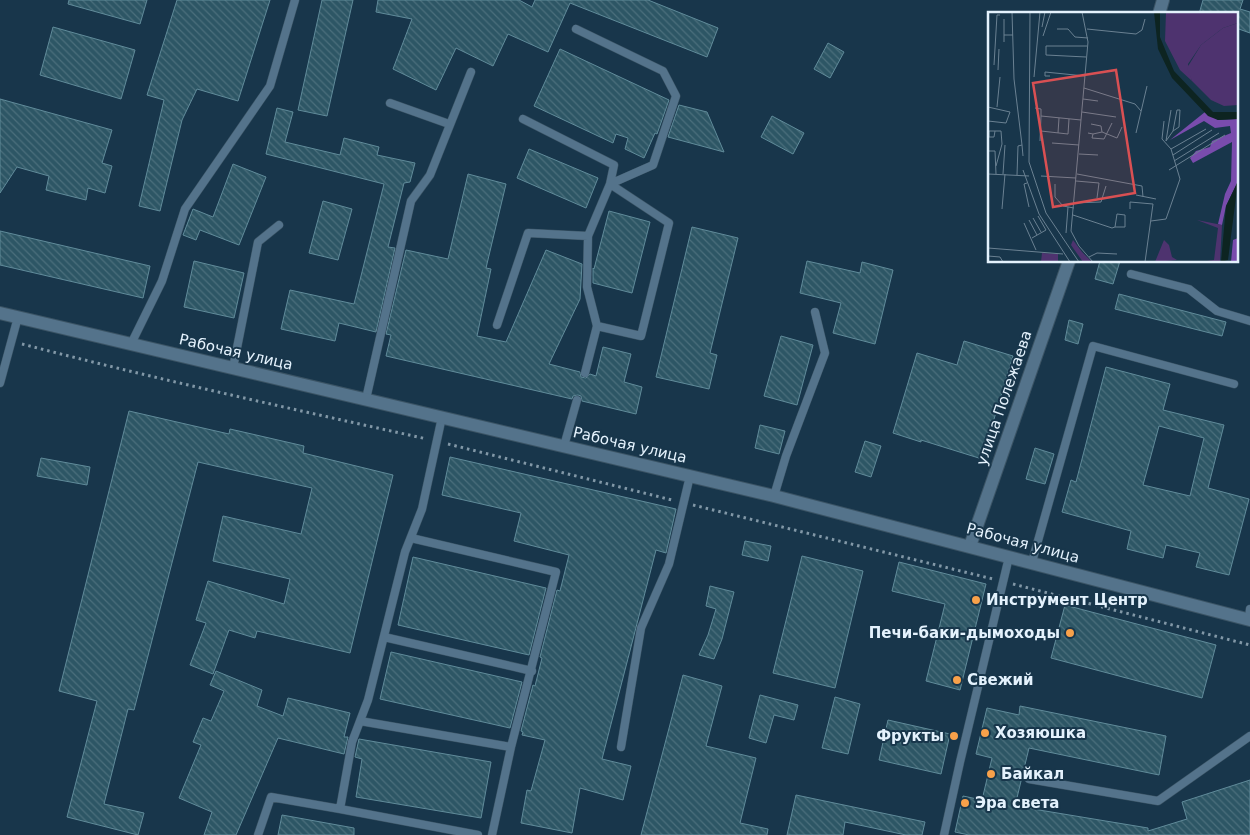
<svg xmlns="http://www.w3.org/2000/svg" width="1250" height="835" font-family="'DejaVu Sans',sans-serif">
  <defs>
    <pattern id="building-back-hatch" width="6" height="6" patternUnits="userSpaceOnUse" patternTransform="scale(1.25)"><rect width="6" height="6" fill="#2d5665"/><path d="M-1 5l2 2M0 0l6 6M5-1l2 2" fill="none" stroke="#4b6f7c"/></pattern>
  </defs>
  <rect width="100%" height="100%" fill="#18364b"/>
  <path fill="url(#building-back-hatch)" stroke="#608b9a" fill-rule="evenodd" d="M69,0h78l-7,24 -72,-20z
    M177,0h93l-32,101 -41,-12 -15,31 -22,91 -21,-5 25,-106 -17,-5z
    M322,0h31l-26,116 -29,-6z
    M378,0h141l13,7 3,-7h113l70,28 -11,29 -137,-54 -22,49 -40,-18 -15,32 -37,-18 -20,42 -43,-21 19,-50 -36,-7z
    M1203,0h40l-3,9 10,3v21l-14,-5v-14h-37z
    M53,27l82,23 -14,49 -81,-24z
    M828,43l16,9 -14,26 -16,-9z
    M560,49l109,51 -12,34 -2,-1 -11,25 -19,-9 3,-11 -12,-4 -3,9 -79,-37z
    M0,99l112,31 -10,33 10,3 -7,27 -17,-5 -2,12 -40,-10 3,-14 -32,-9 -17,26z
    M679,105l28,7 17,40 -56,-15z
    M277,108l16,4 -8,30 55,13 4,-17 35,9 -2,8 38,8 -5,19 -6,1 -16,64 7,1 -19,84 -37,-9 -4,18 -54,-12 9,-39 64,14 30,-120 -118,-30z
    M772,116l32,17 -11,21 -32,-17z
    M529,149l69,29 -12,30 -69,-30z
    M233,164l33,13 -27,68 -39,-15 -4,10 -13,-5 10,-26 20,8z
    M468,174l38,10 -20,84 5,1 -14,67 29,6 40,-92 36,14 -2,35 -31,65 31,8 1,5 5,1 4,-4 6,2 7,-29 28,7 -7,28 18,5 -6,27 -54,-13 -1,-5 -3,-1 -5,1 -1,3 -186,-43 5,-21 -5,-1 20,-84 42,9z
    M323,201l29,8 -14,51 -29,-7z
    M609,211l41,11 -18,71 -39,-10v-15l1,1z
    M692,227l46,11 -28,115 7,2 -8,34 -53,-12z
    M0,231l150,35 -7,32 -143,-33z
    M194,261l50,12 -10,45 -50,-11z
    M807,261l53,12 2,-11 31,8 -18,74 -42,-11 8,-30 -41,-10z
    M1100,261h20l-7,23 -18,-5z
    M1119,294l107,28 -4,14 -107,-27z
    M1069,320l14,4 -5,20 -13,-4z
    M781,336l32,9 -16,60 -33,-9z
    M964,341l49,15 -31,103 -61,-19v2l-28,-9 24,-80 40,12z
    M1106,367l64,17 -7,26 61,15 -16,63 41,11 -20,76 -33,-8 4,-14 -34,-8 -3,13 -36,-9 4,-18 -69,-19 9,-32 5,2zM1159,426l45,12 -14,58 -47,-11z
    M129,411l100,23 1,-5 74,17 -1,7 90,22 -43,178 -93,-22 -2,7 -26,-8 -16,44 -23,-9 16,-42 -10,-3 12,-39 76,23 6,-25 -77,-18 10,-45 78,18 11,-46 -114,-26 -64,248 -6,-1 -24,95 40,9 -6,22 -71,-18 30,-116 -38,-10z
    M760,425l25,6 -6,23 -24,-6z
    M865,441l16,5 -10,31 -16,-5z
    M1035,448l19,6 -9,30 -19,-5z
    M450,457l226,52 -10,44 -10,-3 -54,209 29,7 -8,34 -43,-12 -8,45 -51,-10 6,-33 4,1 14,-51 -23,-5 1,-3 -2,-1 12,-46 2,1 7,-28 -2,-1 17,-67 3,1 9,-36 -55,-14 7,-28 -79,-18z
    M41,458l49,9 -3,18 -50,-9z
    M745,541l26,5 -3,15 -26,-6z
    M802,556l61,15 -28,117 -62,-15z
    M413,557l133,31 -17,67 -131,-30z
    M899,562l87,22 -26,106 -34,-9 19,-77 -53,-13z
    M710,586l24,6 -12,47 -8,20 -15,-4 9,-20 8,-26 -10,-3z
    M1065,605l151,40 -14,53 -151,-40z
    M391,652l131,30 -12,46 -130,-29z
    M216,671l46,19 -5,16 26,10 5,-18 62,15 -6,24h4l-4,17 -66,-16 -42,97h-32l8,-23 -33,-14 22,-53 -8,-3 10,-24 8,3 13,-30 -14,-6z
    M683,675l39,11 -16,60 50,12 -16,65 28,6 -1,6h-126z
    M760,695l38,10 -4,15 -20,-5 -8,28 -17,-5z
    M835,697l25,7 -12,50 -26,-6z
    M1020,706l146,30 -7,39 -130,-27 -14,58 133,22v3l39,-12 -5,-17 68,-22v55h-281l-14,-3 8,-36 19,4 10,-42 -16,-4 11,-46 32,7z
    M888,720l62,14 -9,40 -62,-14z
    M359,739l132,23 -10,56 -125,-21 6,-38 -7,-2z
    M796,795l129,27 -3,13h-16l-61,-13 -2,13h-56z
    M282,815l72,13v7h-76z"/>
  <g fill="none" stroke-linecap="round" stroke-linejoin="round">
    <defs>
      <path id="service" d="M576,29l87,42 13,25 -23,69 -43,19 -22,52 -1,51 10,39
        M390,103l59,21
        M523,119l91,46 -4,19 59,39 -28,113 -44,-10 -12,47
        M1131,274l58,15 28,22 33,10
        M497,325l31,-92 60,3
        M131,344l31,-63 23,-72 85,-123 25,-86
        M233,368l25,-126 21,-17
        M0,383l18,-66
        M366,399l45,-198 19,-26 41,-103
        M564,446l13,-46
        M774,496l12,-40 39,-103 -10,-41
        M411,538l145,34 -45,175 -19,88
        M1032,562l61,-216 141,38
        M1249,619l1,-10
        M384,637l148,34
        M360,721l151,26
        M621,747l20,-119 28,-64 21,-88
        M1029,779l129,22 92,-65
        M340,809l138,26
        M258,835l13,-38 69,12 12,-67 16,-42 37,-148 17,-43 20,-92
        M944,835l16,-73 49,-205"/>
      <path id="minor" d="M1159,14l4,-14
        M970,546l99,-285"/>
      <path id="tertiary" d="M0,313l774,183 476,124"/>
    </defs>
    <use href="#service" stroke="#3b5465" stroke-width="9"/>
    <use href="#minor" stroke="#3b5465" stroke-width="14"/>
    <use href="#tertiary" stroke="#3b5465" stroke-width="14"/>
    <path stroke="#8298a7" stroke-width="3" stroke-dasharray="2.5 4" stroke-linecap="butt" d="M22,344c134,35 270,65 405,95
      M448,444l224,56
      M693,505l300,74
      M1013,584l237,61"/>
    <use href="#service" stroke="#54738b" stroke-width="8"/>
    <use href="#minor" stroke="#54738b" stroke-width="12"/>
    <use href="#tertiary" stroke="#54738b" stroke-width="12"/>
  </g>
  <g fill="#f8a14a" stroke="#18364b" stroke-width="2">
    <circle cx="976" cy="600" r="5"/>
    <circle cx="1070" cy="633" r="5"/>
    <circle cx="957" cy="680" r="5"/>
    <circle cx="985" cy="733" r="5"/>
    <circle cx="954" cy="736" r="5"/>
    <circle cx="991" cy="774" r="5"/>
    <circle cx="965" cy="803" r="5"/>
  </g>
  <g text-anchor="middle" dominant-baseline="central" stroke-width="4" stroke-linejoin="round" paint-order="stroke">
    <g font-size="15" fill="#e4f2fd" stroke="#18364b">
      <text transform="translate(236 352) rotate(13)">Рабочая улица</text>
      <text transform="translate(1004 398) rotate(-71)">улица Полежаева</text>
      <text transform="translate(630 445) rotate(13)">Рабочая улица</text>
      <text transform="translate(1023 543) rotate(15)">Рабочая улица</text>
    </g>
    <g font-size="15" font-weight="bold" fill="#e4f2fd" stroke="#18364b" text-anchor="start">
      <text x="986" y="600">Инструмент Центр</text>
      <text x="1060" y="633" text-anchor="end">Печи-баки-дымоходы</text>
      <text x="967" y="680">Свежий</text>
      <text x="995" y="733">Хозяюшка</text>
      <text x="944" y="736" text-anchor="end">Фрукты</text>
      <text x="1001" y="774">Байкал</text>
      <text x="975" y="803">Эра света</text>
    </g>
  </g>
  <g transform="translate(988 12)">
    <rect width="250" height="250" fill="#18364b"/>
    <path d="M178,0h72v11l-15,5 -22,17 -13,19 4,17 -12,-11 -15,-29zM209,208l25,5 -2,37h-20l14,-2 4,-32zM85,228l9,12 10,10h-9l-12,-17zM176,228l5,5 3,12 5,3 -22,2z" fill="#4e336f"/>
    <path d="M217,100l13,8 20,-1v62l-12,25 -4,19 -4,-1 7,-30 6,-13 1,-39 -39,21 -3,-5 6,-7 14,-4 2,-6 19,-8 -1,-7 -15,2 -11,-7 -34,19zM250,226v24h-7l2,-22z" fill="#794cad"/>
    <path d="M54,241l16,1v8h-17z" fill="#4e336f"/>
    <path d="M250,11v82l-14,1 -13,-6 -19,-19 -5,-13 14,-23 22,-17z" fill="#4e336f"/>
    <path d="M166,0h6v25l14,34 39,41h25v7l-20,1 -10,-4 -36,-38 -14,-29zM250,169l-10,79 -7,2 5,-56z" fill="#0d2421"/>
    <path fill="none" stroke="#6a8192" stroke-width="1" d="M24,0l2,67 8,66M42,0l-1,150 17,51 33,49M94,0l6,30 -17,189 8,15 14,16M54,15l3,-15M69,17h11l7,8 13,1M99,17l49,5 6,-4 3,-11M16,23v-16M55,24l8,-24M16,30v-7h9M98,45l-40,-2v-9h41M6,53l3,-50h3M10,58l1,-21M62,64h-5v-4l40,4M46,65l6,-65M96,76l51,16 6,7M95,87l15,2M0,95l22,5 -4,11 -18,-2M9,95l3,-30M47,96l6,1v7l40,4M94,100l34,5M103,112l10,2 1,6M1,119h6l-1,6h-5zM7,119h6l1,13 -6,22M53,119l27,3 1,-15M70,121l1,-15M100,121l5,1 -1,4 12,1 8,-16M148,121l11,-47M105,122l9,-2 15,6 5,-11M52,129l1,-25M178,129l7,-10 4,-21h3l-1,17 -6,4M178,129l5,-31M64,131l27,2M183,137l35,-20M0,139h7l1,23M91,142l19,1M185,143l39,-25M186,149l45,-28M35,158l16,44 31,48M181,158l56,-35M0,162l41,2M15,162l2,-29M89,162l65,12 1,11M29,163l1,-29 4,-1 1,11M53,164l35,2M88,169l23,2 -2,15M39,171l-3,1 5,23M67,172v13l8,9 11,2M148,183l20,4M86,191l27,-1 5,-16M14,197l3,-35M142,197v-7l23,2 -8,58M85,203l39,13 3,-1 2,-13 8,1v12h-10M45,206l8,14M41,208l8,15M163,209l15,-2 14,-40 -9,-30 -9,-10 2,-18M36,211l12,27M78,221l2,-26M44,226l14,-8 -8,-14M0,236l75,6M0,244l12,1 3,5M101,245l8,-4 20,1"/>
    <path fill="#d95053" fill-opacity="0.15" stroke="#d95053" stroke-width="2.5" d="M128,58l19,123 -82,14 -20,-124z"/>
    <rect width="250" height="250" fill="none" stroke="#e4f2fd" stroke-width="2.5"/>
  </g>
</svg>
